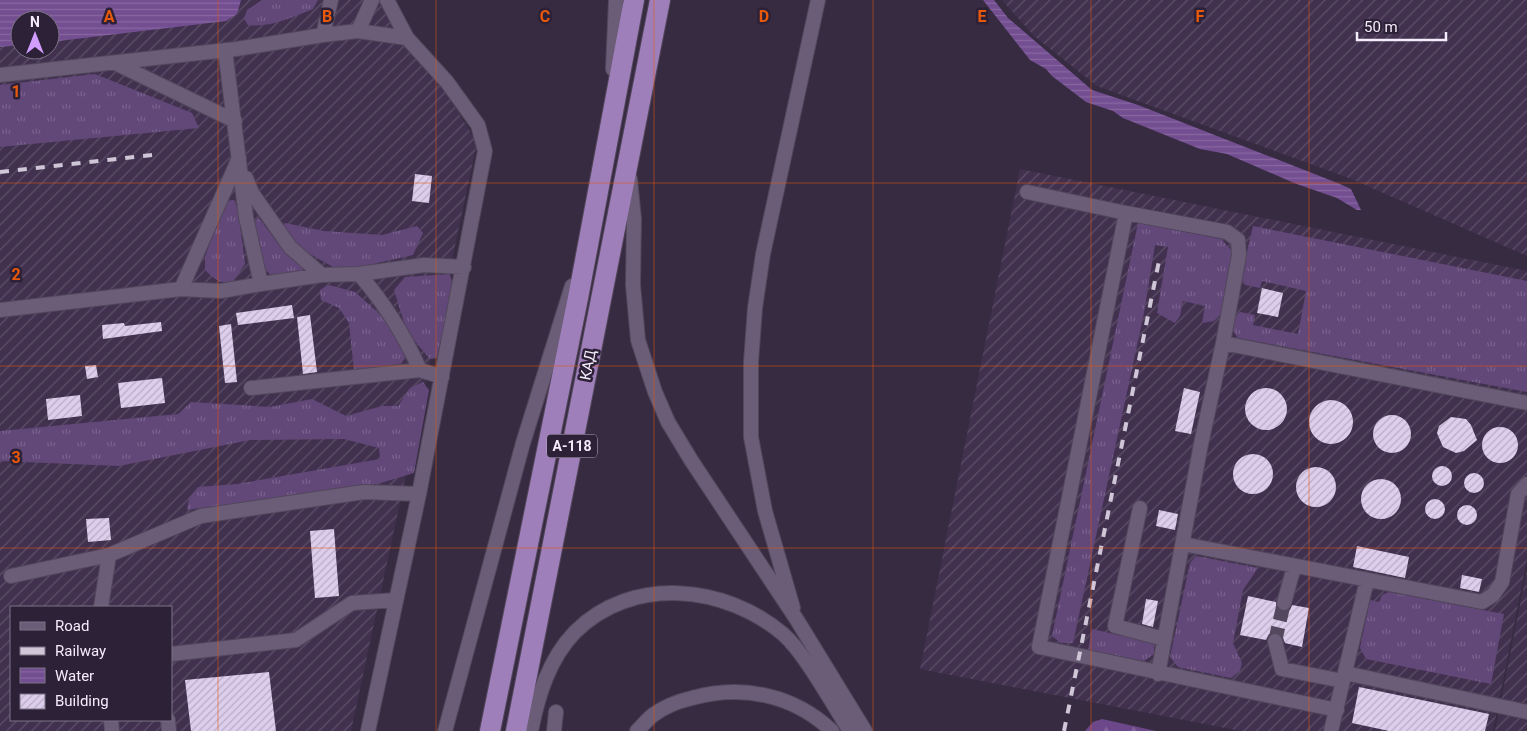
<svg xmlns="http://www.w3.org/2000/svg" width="1527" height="731" font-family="Roboto,sans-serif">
  <defs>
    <pattern id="industrial-furrows" width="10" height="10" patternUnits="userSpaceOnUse" patternTransform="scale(1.25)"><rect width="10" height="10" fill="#41314f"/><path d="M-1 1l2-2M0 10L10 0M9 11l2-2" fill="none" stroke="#5d4f69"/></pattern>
    <pattern id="grass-tufts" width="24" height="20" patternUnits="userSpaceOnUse" patternTransform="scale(1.25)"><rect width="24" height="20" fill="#624779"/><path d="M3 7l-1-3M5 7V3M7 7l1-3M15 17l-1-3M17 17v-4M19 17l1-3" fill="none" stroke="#79628d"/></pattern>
    <pattern id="forest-firs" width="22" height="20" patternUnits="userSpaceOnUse" patternTransform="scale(1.25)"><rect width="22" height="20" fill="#6c4789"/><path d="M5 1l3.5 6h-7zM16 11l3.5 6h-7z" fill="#82629b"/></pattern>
    <pattern id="water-rules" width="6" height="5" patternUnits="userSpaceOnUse" patternTransform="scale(1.25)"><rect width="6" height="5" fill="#734e91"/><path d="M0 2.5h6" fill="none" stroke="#8868a1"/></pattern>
    <pattern id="building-hatch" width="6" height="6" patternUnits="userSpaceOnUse" patternTransform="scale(1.25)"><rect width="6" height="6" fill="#deceed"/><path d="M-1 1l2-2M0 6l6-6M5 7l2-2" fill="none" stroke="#b9acc4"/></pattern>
  </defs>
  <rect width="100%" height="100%" fill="#372b42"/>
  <path fill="url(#industrial-furrows)" fill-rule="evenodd" d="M0,0h390l87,143 -126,588h-351zM20,20h30v30h-30zM11,607h160v113h-160z
    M1002,0h525v256l-178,-78 -252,-92 -63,-50z
    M1020,169l507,102v288l-27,137 -5,4 -2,8 3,7 -3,16h-252l-321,-62z
    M1527,569v162h-32z"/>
  <path fill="url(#grass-tufts)" d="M262,0h56l-5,9c-20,8 -44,19 -65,16l-4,-6 3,-9z
    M95,74l97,39 7,15 -199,19v-62z
    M234,200l4,10 7,54 -13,19c-12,1 -19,-5 -27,-13v-13l19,-56z
    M259,218l26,35 19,11 -1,6 -31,7 -12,-15 -5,-41z
    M285,223l39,8 58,4 35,-9 6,7 -10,22 -58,13h-20l-36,-20 -17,-23z
    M1138,223l83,16 13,14 -12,60 -8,8 -12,2 3,-17 -22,-5 -3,15 -5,7 -18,-10 11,-66 -13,-2 -11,68 -71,330h-12l-9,-7z
    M1253,226l274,55v111l-289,-54 -5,-7v-13l7,-6 15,3 -2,10 45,9 8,-43 -44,-10 -2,7 -15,-3 -4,-7z
    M450,274l3,12 -16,72 -7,1 -23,-27 -13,-42 11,-13z
    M329,285l26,7 27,24 25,37 -6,11 -47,7 -5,-48 -10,-15 -18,-8 -1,-10z
    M423,382l6,8 -15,83 -37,11 -190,26 2,-12 9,-11 39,-3 143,-25 -1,-11 -35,-9 -94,1 -131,26 -119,-5v-30l178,-17 13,-12 79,5 42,-8 34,17 36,-10h16l12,-18z
    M1196,556l62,12 -15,22 -10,53 9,20 -2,8 -9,7 -53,-11 -8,-10 20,-94z
    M1389,592l115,22 -13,70 -125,-25 -6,-11 10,-48 9,2 3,-7z
    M1092,629l62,14v11l-10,7 -56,-11z"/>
  <path fill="url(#forest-firs)" d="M1102,719l54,12h-71l8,-9z"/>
  <path fill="url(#water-rules)" d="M0,0h241l-4,14 -11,7 -176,21v-22h-30v25l-20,2z
    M983,0h11l14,18 84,72 46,15 202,79 11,5 10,21h-4l-20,-12 -43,-15 -67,-29 -27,-5 -77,-31 -10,-7 -27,-9 -34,-26 -6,-7 -16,-9z"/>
  <path fill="url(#building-hatch)" d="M415,174l17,2 -3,27 -17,-2z
    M1262,288l21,5 -5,24 -21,-4z
    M292,305l2,13 -56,7 -2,-12z
    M310,315l7,57 -14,2 -6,-57z
    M161,322l1,9 -59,8 -1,-14 22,-2 1,3z
    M231,324l6,58 -12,1 -6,-57z
    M96,365l2,12 -11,2 -2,-13z
    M162,378l3,25 -44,5 -3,-25z
    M1184,388l16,4 -9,42 -16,-3z
    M1245 409a21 21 0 1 1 42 0a21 21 0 1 1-42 0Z
    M80,395l2,21 -34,4 -2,-21z
    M1309 422a22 22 0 1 1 44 0a22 22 0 1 1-44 0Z
    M1373 434a19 19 0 1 1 38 0a19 19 0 1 1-38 0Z
    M1451,417l15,2 5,6 6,15 -13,11 -8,2 -13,-6 -6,-14 2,-7z
    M1482 445a18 18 0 1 1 36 0a18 18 0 1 1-36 0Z
    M1233 474a20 20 0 1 1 40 0a20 20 0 1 1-40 0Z
    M1432 476a10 10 0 1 1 20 0a10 10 0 1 1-20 0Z
    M1296 487a20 20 0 1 1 40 0a20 20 0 1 1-40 0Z
    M1464 483a10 10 0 1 1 20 0a10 10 0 1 1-20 0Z
    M1361 499a20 20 0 1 1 40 0a20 20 0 1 1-40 0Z
    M1425 509a10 10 0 1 1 20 0a10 10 0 1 1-20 0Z
    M1457 515a10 10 0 1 1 20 0a10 10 0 1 1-20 0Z
    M1159,510l19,4 -3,16 -19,-4z
    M109,518l2,22 -23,2 -2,-23z
    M334,529l5,67 -24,2 -5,-67z
    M1357,546l52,11 -4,21 -52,-11z
    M1462,575l20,4 -3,13 -19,-4z
    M1248,596l28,6 1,7 5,3 8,-2 2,-5 17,3 -7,39 -17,-4 -3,-8 -5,-2 -8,1 -3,6 -26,-5z
    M1146,599l12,2 -5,26 -11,-3z
    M269,672l7,59h-85l-6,-51z
    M1359,687l130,27 -4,17h-96l-37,-8z"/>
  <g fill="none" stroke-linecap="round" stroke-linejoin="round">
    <path stroke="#53485e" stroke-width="14" stroke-dasharray="14 7" stroke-linecap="butt" d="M1275,641l9,-38"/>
    <defs>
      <path id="minor" d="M358,31l49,7
        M323,35l8,-35
        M225,50l21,167 15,67 61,-9 37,-1c26,30 45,60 61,96l22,7
        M115,63l120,58
        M613,69l3,-69
        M0,75l236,-26 87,-14 35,-4 14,-31
        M246,178l6,15 38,54 32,28
        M630,179l4,40 -1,66 5,55 17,52 13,30 23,38 106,160 68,111
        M1027,192l99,21
        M359,274l65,-9 40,2
        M181,289l58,-131
        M0,310l181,-21 40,2 40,-7
        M251,388l169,-18
        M1140,508l-25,118 49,13
        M1183,544l299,58 11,-7 9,-13 16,-88 9,-10
        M11,576l98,-21 92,-39 163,-24 55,2
        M1284,603l10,-36
        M101,607l8,-52
        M793,608l-28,-97 -14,-74v-75l4,-54 8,-54 55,-254
        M1275,641l7,28 61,12
        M171,654l125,-14 56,-37 44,-3
        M1345,673l182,39
        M1158,674l43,-230 22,-101
        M1337,710l-298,-63 87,-434 101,19 11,8 1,15 -16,88 304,60
        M111,720l1,11
        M168,720l1,11
        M368,731l51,-237 66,-343 -7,-26 -31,-43 -40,-44 -20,-38
        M445,731l78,-288 49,-157
        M531,731c7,-36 18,-72 44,-99 57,-57 150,-47 208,2 22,19 50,71 67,97
        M554,731l2,-19
        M637,731c5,-5 10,-11 16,-16 11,-8 26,-14 39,-17 51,-14 102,-3 140,33
        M1331,731l36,-151"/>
      <path id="highway" d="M490,731l88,-433 56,-298
        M516,731l144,-731"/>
    </defs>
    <use href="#minor" stroke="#52475b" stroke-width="16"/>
    <use href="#highway" stroke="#52475b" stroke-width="22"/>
    <use href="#minor" stroke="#6b5d78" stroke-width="14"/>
    <use href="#highway" stroke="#9f7fba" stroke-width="20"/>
    <path stroke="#cfc7d7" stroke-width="4" stroke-dasharray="9 9" stroke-linecap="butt" d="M0,172l161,-18
      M1064,731l95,-470"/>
  </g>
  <path fill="none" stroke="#e8590c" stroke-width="1" stroke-opacity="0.55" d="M218,0v731M436,0v731M654,0v731M873,0v731M1091,0v731M1309,0v731M0,183h1527M0,366h1527M0,548h1527"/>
  <g text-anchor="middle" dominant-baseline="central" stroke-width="5" stroke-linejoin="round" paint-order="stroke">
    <rect fill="#2d2138" stroke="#b8afc0" stroke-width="1" x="547" y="434.5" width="50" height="23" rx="4"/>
    <g font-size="14" font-weight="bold" fill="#f4ecfb">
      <text x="572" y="446">А-118</text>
    </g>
    <g font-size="15" fill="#f4ecfb" stroke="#2d2138">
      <text transform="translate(588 365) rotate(-79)">КАД</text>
    </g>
  </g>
  <g font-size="16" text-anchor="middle" font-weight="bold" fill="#e8590c" stroke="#2d2138" stroke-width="5" stroke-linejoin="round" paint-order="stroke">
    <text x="109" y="22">A</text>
    <text x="327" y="22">B</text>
    <text x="545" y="22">C</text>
    <text x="764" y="22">D</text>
    <text x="982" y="22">E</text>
    <text x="1200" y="22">F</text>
    <text x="16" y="97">1</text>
    <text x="16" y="280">2</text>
    <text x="16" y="463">3</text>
  </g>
  <rect x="10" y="606" width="162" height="115" fill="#2d2138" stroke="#7d7286"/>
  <rect x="20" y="622" width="25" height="8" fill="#6b5d78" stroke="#7d7286"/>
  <text x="55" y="631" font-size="15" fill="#f4ecfb">Road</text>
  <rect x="20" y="647" width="25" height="8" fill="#cfc7d7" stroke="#7d7286"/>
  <text x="55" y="656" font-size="15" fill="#f4ecfb">Railway</text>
  <rect x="20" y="668" width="25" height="15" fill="url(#water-rules)" stroke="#7d7286"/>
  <text x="55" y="681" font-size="15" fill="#f4ecfb">Water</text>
  <rect x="20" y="694" width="25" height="15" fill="url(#building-hatch)" stroke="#7d7286"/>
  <text x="55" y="706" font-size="15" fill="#f4ecfb">Building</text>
  <g transform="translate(35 35)"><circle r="24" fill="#2d2138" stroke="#7d7286"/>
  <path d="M0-4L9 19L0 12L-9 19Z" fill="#d19dfe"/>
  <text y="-8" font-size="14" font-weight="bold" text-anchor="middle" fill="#f4ecfb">N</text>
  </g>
  <path d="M1357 32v8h89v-8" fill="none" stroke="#f4ecfb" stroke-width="2.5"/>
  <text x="1364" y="32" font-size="15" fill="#f4ecfb" stroke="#2d2138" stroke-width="4" paint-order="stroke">50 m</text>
</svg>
